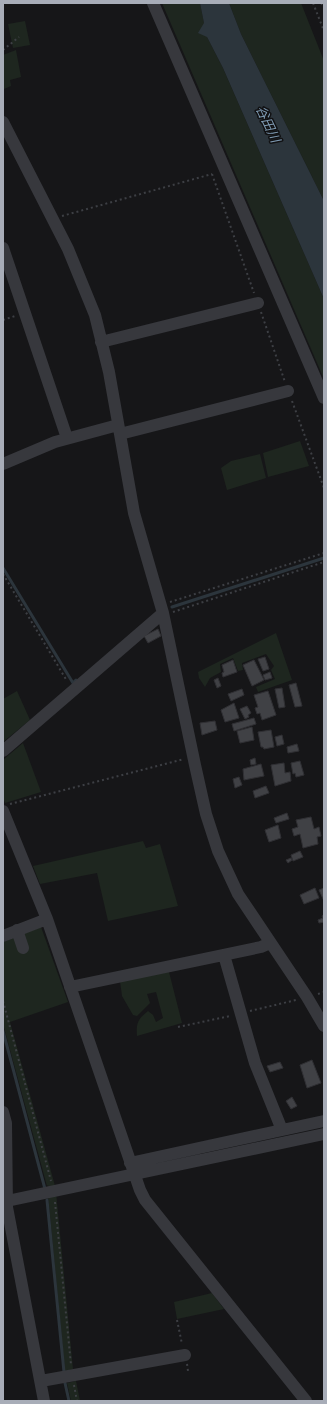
<svg xmlns="http://www.w3.org/2000/svg" width="327" height="1404" font-family="Arial,'Noto Sans JP',sans-serif">
  <rect width="100%" height="100%" fill="#161618"/>
  <path fill="#1e261f" d="M162,3h38l7,34 16,31 101,231v80z
    M229,3h72l23,58v140l-83,-167z
    M25,21l5,24 -17,3 -5,-24z
    M16,50l5,27 -11,3 1,6 -7,3 -1,-34z
    M300,441l9,25 -41,11 -5,-24z
    M260,454l6,24 -39,12 -6,-22 10,-7z
    M276,633l16,47 -34,12 -2,-5 19,-8 -4,-9 3,-4 -8,-12 -24,9 1,7 -5,1 -5,-13 -13,6 1,8 -11,6 -5,9 -6,-9 -1,-6z
    M17,691l13,29 -27,22v-43z
    M23,743l18,49 -36,11 -2,-5v-38z
    M143,841l3,7 14,-4 18,62 -70,15 -11,-48 -57,11 -7,-18z
    M41,927l27,75 -58,20 45,164 -6,2 -1,-3 -1,1 -44,-162v-82z
    M169,972l13,51 -45,13c-1,-13 1,-17 11,-25l5,4 3,7 7,-4 -7,-26 -9,2 3,9 -13,13 -4,-1 -11,-19 -2,-15z
    M56,1192l17,177 -8,2 -17,-176z
    M212,1293l12,16 -47,10 -3,-17z
    M76,1381l4,20h-9l-4,-18z"/>
  <path fill="#2c353c" d="M200,3h29l12,31 83,167v98l-101,-231 -16,-31 -9,-4 6,-10z"/>
  <g fill="none" stroke-linecap="round" stroke-linejoin="round">
    <path stroke="#2c353c" stroke-width="3" d="M3,568l70,115 3,-3
      M172,607l152,-49
      M3,1031l42,158
      M47,1200l17,172
      M65,1383l4,18"/>
  </g>
  <path fill="#404145" stroke="#303034" d="M158,629l3,7 -13,7 -4,-7z
    M265,657l4,12 -6,2 -5,-12z
    M233,660l4,12 -14,5 -1,-4 2,-1 -2,-7z
    M254,660l10,20 -12,6 -9,-21z
    M270,672l2,6 -7,2 -2,-5z
    M218,678l3,8 -4,2 -3,-8z
    M296,683l6,23 -7,1 -6,-22z
    M282,688l3,19 -6,1 -4,-19z
    M242,689l2,6 -13,6 -3,-7z
    M268,691l8,24 -14,5 -2,-7 -3,1 -2,-6 3,-1 -4,-12z
    M234,703l5,15 -14,4 -4,-12z
    M247,706l4,7 -3,2 1,2 -4,2 -5,-10z
    M254,718l2,6 -22,7 -2,-7z
    M215,721l2,9 -15,5 -2,-12z
    M252,727l2,13 -14,3 -3,-12z
    M271,730l3,17 -10,2 -1,-2h-2l-3,-15z
    M282,735l2,9 -7,2 -2,-9z
    M297,744l2,7 -11,2 -1,-6z
    M255,758l1,6 -5,1 -1,-5z
    M300,761l4,14 -8,2 -1,-4 -2,1 -2,-11z
    M284,763l1,10 5,-1 1,9 -16,5 -4,-21z
    M261,764l3,12 -20,4 -1,-11z
    M239,777l3,8 -7,3 -2,-9z
    M266,786l3,7 -14,5 -2,-7z
    M287,813l2,6 -13,4 -2,-5z
    M311,817l3,12 5,-2 2,9 -4,1 1,7 -15,4 -3,-14 -6,2 -2,-7 6,-2 -2,-7z
    M278,825l3,13 -12,4 -4,-12z
    M300,851l3,6 -10,4 -2,-6z
    M291,858l1,2 -4,3 -2,-3z
    M315,888l4,10 -15,6 -4,-9z
    M324,888v13l-5,-11z
    M324,915v7l-5,1 -1,-3 5,-2 -1,-2z
    M312,1060l9,23 -14,5 -7,-23z
    M280,1062l3,6 -13,4 -3,-6z
    M292,1097l5,9 -6,3 -5,-8z"/>
  <g fill="none" stroke-linecap="round" stroke-linejoin="round">
    <path stroke="#3d3f44" stroke-width="2" stroke-dasharray="2 3" stroke-linecap="butt" d="M313,3l11,28
      M321,3l3,4
      M3,50l16,-13
      M212,174l42,119
      M62,216l150,-42
      M261,312l24,70
      M3,320l12,-4
      M292,401l32,87
      M3,574l64,107
      M170,602l154,-49
      M173,612l151,-50
      M10,804l174,-45
      M318,994l6,-2
      M3,1001l48,180
      M250,1011l46,-11
      M178,1027l52,-11
      M55,1202l16,163
      M177,1320l5,24
      M187,1364l1,7
      M74,1385l3,16"/>
    <path stroke="#37383d" stroke-width="12" d="M153,3l171,395
      M3,122l65,127 27,66 14,57 25,141 29,100 32,152 11,49 12,37 20,43 69,103 17,29
      M3,248l64,190
      M101,342l157,-39
      M120,434l168,-43
      M3,464l52,-22 63,-17
      M3,751l160,-138
      M3,811l44,108 93,271 5,10 161,201
      M17,930l6,18
      M3,936l44,-17
      M224,955l31,108 27,67
      M70,987l191,-40 9,-4
      M3,1112l3,11 1,84 37,194
      M130,1163l194,-42
      M7,1201l317,-67
      M41,1381l144,-26"/>
  </g>
  <g text-anchor="middle" dominant-baseline="central" stroke-width="3" stroke-linejoin="round" paint-order="stroke">
    <g font-size="13" font-style="italic" fill="#7f9bb3" stroke="#111113">
      <text transform="translate(268 124) rotate(65)">谷田川</text>
    </g>
  </g>
  <rect width="327" height="1404" fill="none" stroke="#a8adb8" stroke-width="8"/>
</svg>
